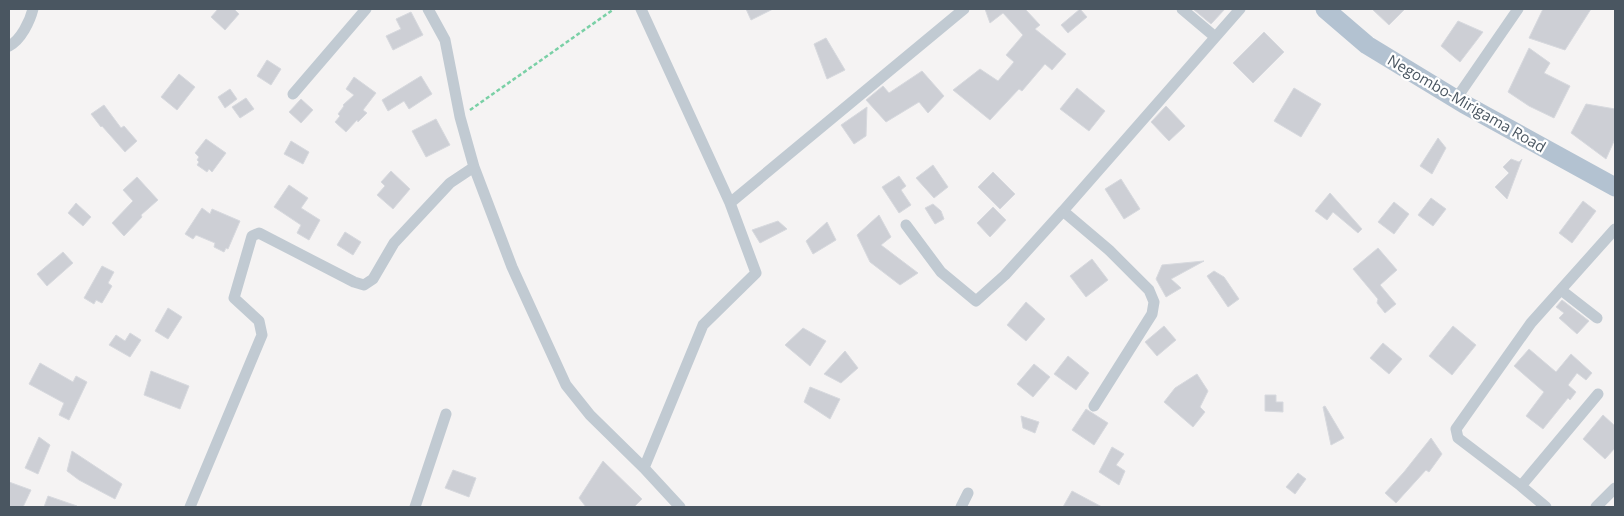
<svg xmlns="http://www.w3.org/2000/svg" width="1624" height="516" font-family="'Open Sans',sans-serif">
  <rect width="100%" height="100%" fill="#f5f3f3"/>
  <path fill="#cdcfd5" stroke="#d7d9de" d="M218,9h16l5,5 -14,16 -14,-13z
    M746,9h27l-22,11z
    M985,9h40l15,16 -5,4 31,25 -14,16 -7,-6 -23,27 -3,-2 -29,31 -37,-30 27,-21 18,12 16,-19 -8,-7 17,-20 -20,-22 -13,10z
    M1080,9l7,8 -19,16 -7,-8z
    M1193,9h32l-14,15z
    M1372,9h33l-16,16z
    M1543,9h48l-26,41 -36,-12z
    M411,12l12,23 -30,15 -7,-14 15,-7 -5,-10z
    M1458,21l25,11 -23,30 -19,-16z
    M1264,32l20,20 -31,31 -20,-20z
    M826,38l19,32 -18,9 -13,-35z
    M1529,48l21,15 -6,10 26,13 -16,32 -25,-12 -21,-14z
    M267,60l14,9 -10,16 -14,-9z
    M922,71l22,25 -16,17 -9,-11 -33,20 -20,-22 17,-14 6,7z
    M179,74l16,13 -18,23 -16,-13z
    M421,76l11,18 -23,15 -5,-8 -16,10 -6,-11z
    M354,77l22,16 -13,17 4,3 -9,9 -1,-2 -11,12 -11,-10 5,-6 -2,-2 6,-8 -1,-1 11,-10 -8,-6z
    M1077,88l28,23 -16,20 -29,-22z
    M1294,88l27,16 -20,33 -27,-16z
    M230,89l7,10 -12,9 -7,-11z
    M246,98l8,11 -14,9 -8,-11z
    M301,99l12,11 -12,13 -12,-11z
    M1586,104l29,5v30l-9,20 -35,-26z
    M104,105l17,23 3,-2 13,15 -12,11 -23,-26 -1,1 -10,-13z
    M1166,106l19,20 -16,15 -18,-19z
    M867,107l-1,29 -12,8 -13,-19z
    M436,119l14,26 -24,12 -14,-26z
    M1438,138l8,10 -14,26 -12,-8z
    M206,139l20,14 -14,19 -3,-3 -2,3 -10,-7 2,-3 -2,-2 2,-3 -4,-4z
    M291,141l18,11 -6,12 -19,-10z
    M1511,159l8,3 3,-3 -15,40 -12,-12 14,-14 -6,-6z
    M933,165l15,22 -14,11 -18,-20z
    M391,171l19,18 -17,20 -16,-14 8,-9 -4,-4z
    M993,172l22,22 -15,15 -22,-22z
    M899,176l7,10 -5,4 10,15 -12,8 -17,-26z
    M137,177l21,23 -17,15 1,2 -18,19 -12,-13 21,-22 -10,-11z
    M1121,179l19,30 -16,10 -19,-30z
    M289,185l19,13 -7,10 19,12 -11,20 -12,-7 4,-8 -27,-18z
    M1330,193l32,36 -4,4 -25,-21 -6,8 -12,-9z
    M1431,198l15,11 -13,17 -15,-11z
    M1583,201l13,10 -24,32 -13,-10z
    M1394,202l15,12 -15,20 -16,-12z
    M76,203l15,14 -8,9 -15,-13z
    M933,204l8,7 3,8 -9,5 -10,-16z
    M993,207l13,13 -16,17 -13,-14z
    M202,208l8,6 2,-5 28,12 -12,28 -2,-1 -2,4 -10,-5 1,-4 -19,-8 -3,4 -8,-5z
    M879,215l12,22 -10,8 37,28 -18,12 -30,-23 -13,-27z
    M778,221l9,8 -27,14 -8,-13z
    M827,222l9,18 -23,14 -7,-13z
    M345,232l16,10 -8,13 -16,-10z
    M1378,248l19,22 -17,15 16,19 -11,9 -8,-10 1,-4 -25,-30z
    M63,252l10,11 -26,23 -10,-12z
    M1092,259l16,21 -22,17 -16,-21z
    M1204,261l-33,18 10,9 -15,9 -10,-18 6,-14z
    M102,266l12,6 -6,11 4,3 -10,17 -6,-3 -2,4 -10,-6z
    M1214,271l10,6 15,22 -11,8 -21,-31z
    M1562,300l27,21 -12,13 -18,-16 5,-5 -8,-6z
    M1026,302l19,17 -19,22 -19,-16z
    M168,308l14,9 -14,22 -13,-8z
    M1164,326l12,14 -19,16 -12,-14z
    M1453,326l23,19 -24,30 -23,-19z
    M803,328l23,13 -16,25 -25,-21z
    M130,333l11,7 -11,17 -21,-12 7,-10 9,6z
    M1383,343l19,16 -13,15 -19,-16z
    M1529,349l27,23 15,-18 21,19 -6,7 -9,-7 -9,12 8,7 -6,8 -2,-2 -25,31 -17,-13 18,-24 -30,-26z
    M845,351l13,17 -17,15 -17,-9z
    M1068,356l21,17 -13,17 -22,-16z
    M40,363l33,19 3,-6 11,6 -18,38 -10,-5 5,-12 -35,-19z
    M1034,364l16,13 -17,20 -16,-13z
    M151,371l38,15 -9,23 -36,-14z
    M1197,374l11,17 -8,16 5,5 -12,15 -29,-25 11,-14z
    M810,387l30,12 -10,20 -26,-17z
    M1265,395h11v7h7v10l-18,-1z
    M1325,406l19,32 -13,7 -8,-38z
    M1086,409l22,14 -14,22 -22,-15z
    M1603,415l12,11v22l-10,11 -22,-20z
    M1021,416l18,6 -4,11 -12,-5z
    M39,437l11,8 -12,29 -13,-6z
    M1431,438l11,16 -13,18 -3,-2 -30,33 -11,-10 19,-21z
    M1112,447l12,7 -8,11 9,6 -6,14 -20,-13z
    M72,451l50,33 -7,15 -36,-19 -12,-9z
    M603,461l39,38 -8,8h-48l-7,-9z
    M453,470l23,8 -7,19 -24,-9z
    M1298,473l8,6 -11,15 -9,-7z
    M9,482l22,8 -8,17h-14z
    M1072,491l30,16h-39z
    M48,496l29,10v1h-33z"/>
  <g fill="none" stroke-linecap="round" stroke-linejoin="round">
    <path stroke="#7ad0a6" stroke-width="2.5" stroke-dasharray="4 2.5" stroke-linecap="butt" d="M470,110l144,-101"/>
    <path stroke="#c1cad2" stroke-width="11" d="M428,9l17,31 15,77 14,50 38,100 54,118 24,30 54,53 36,39
      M641,9l89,194 26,70 -53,52 -59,143
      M1182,9l32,27
      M9,46c12,-6 21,-25 24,-37
      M293,94l73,-85
      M1456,99l62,-90
      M730,203l234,-194
      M906,225l35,47 35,29 29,-26 58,-64
      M1561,290l36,28
      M1094,406l58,-92 2,-12 -5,-12 -40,-40 -46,-39 177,-202
      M1521,486l77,-92
      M190,507l72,-172 -3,-14 -25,-23 18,-62 7,-3 95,49 10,3 9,-6 21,-36 56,-60 24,-16
      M415,507l31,-93
      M961,507l7,-14
      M1546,507l-25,-21 -63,-48 -2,-9 75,-106 84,-94
      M1596,507l19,-19"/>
    <path stroke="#b3c2d1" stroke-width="19" d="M1325,9l42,36 97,59 151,83"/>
  </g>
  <g text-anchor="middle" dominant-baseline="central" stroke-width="4.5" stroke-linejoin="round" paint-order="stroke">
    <g font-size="15" fill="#4a5661" stroke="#fff">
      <text transform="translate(1467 103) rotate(30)">Negombo-Mirigama Road</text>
    </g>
  </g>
  <rect width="1624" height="516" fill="none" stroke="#4a5661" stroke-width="20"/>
</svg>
